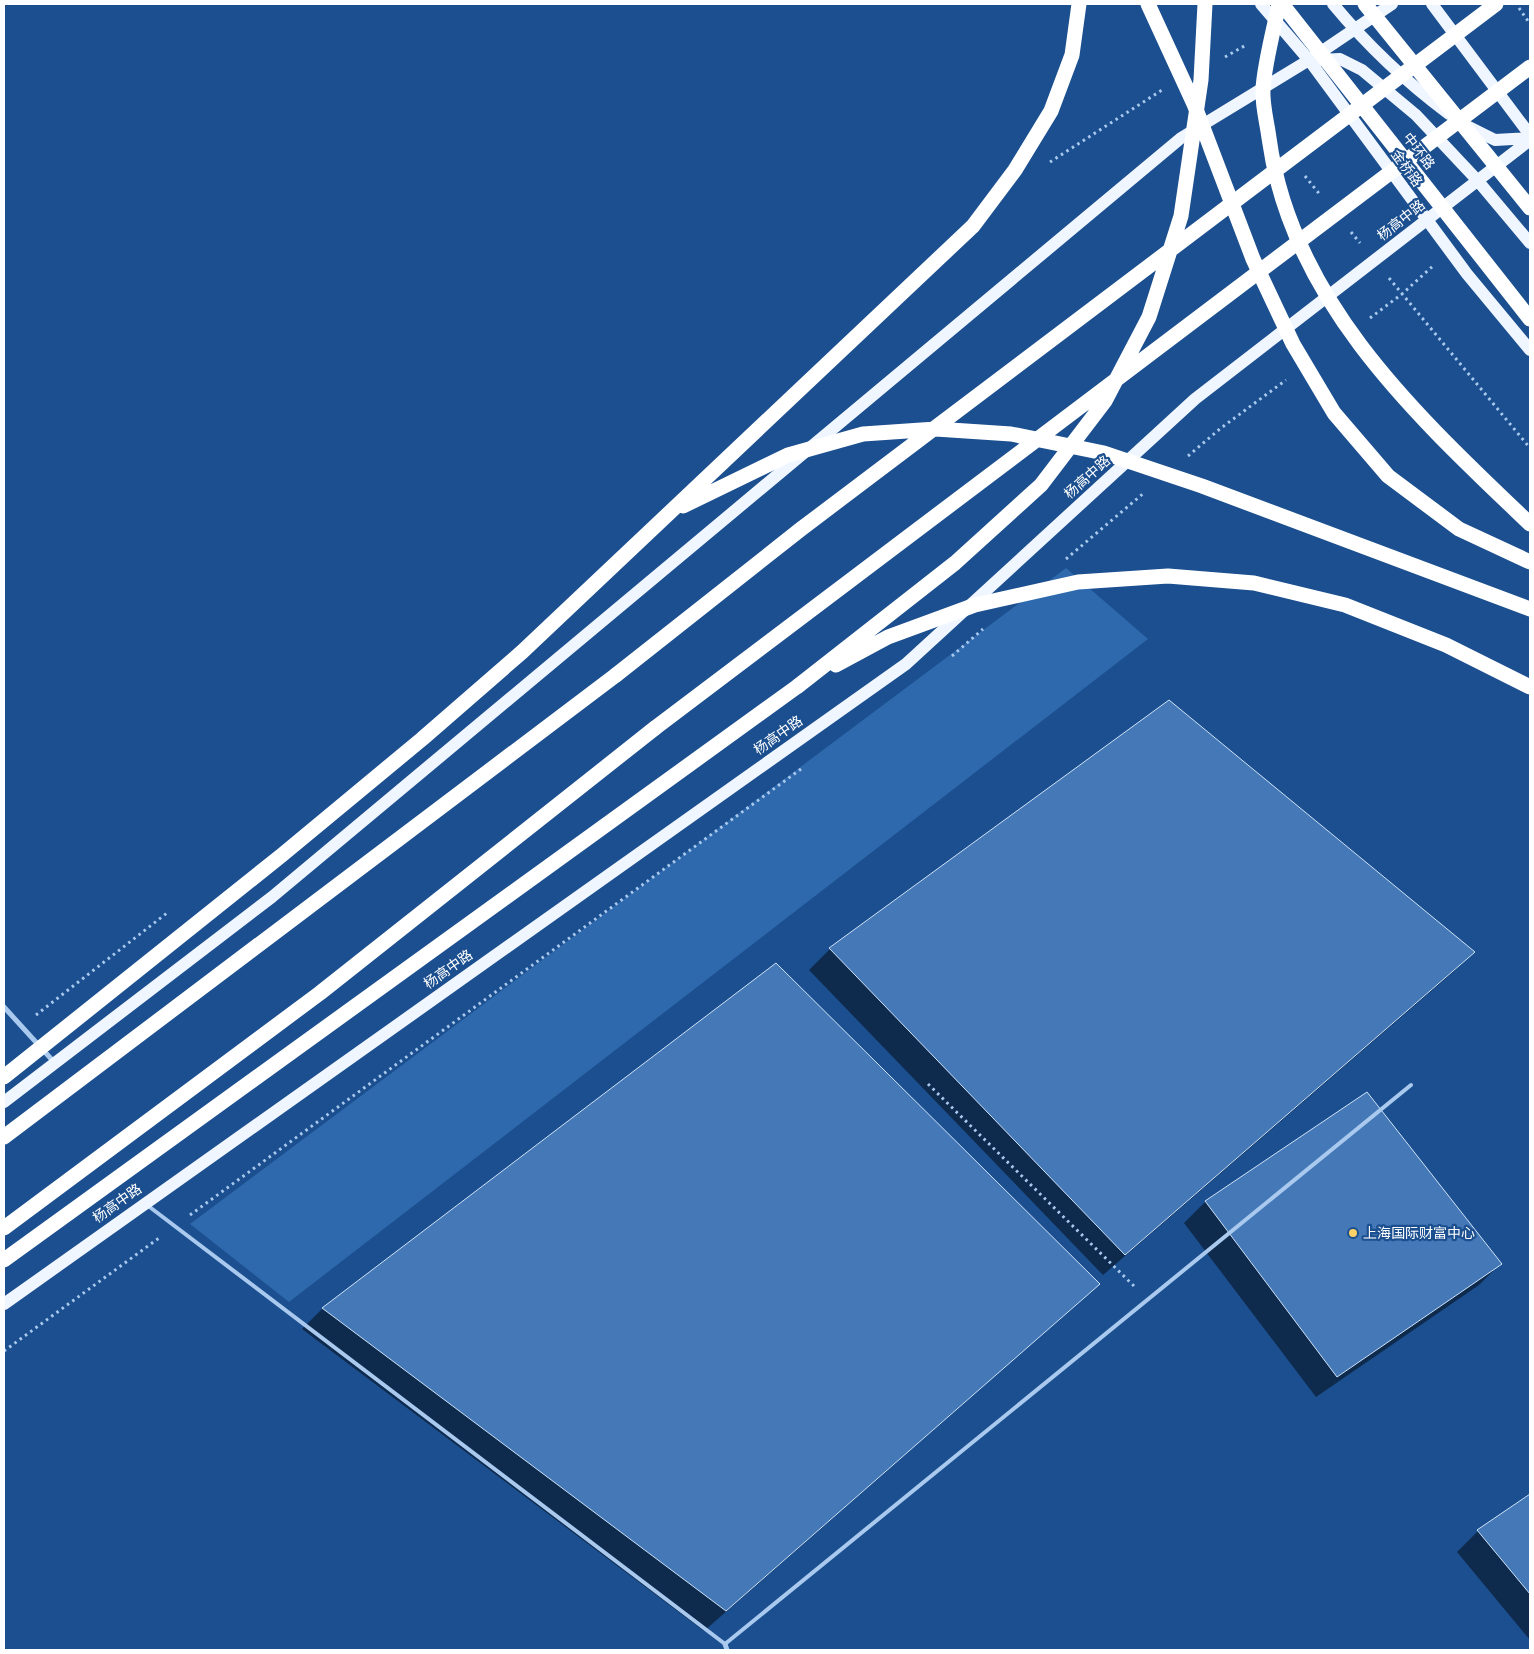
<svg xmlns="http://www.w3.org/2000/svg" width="1534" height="1654" font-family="Poppins,'Noto Sans SC',sans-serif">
  <rect width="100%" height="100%" fill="#1b4f8f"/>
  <path fill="#2e69ad" d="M1066,568l82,71 -859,663 -99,-78z"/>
  <path fill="#0007" d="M1169,702l304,251 -21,20 -349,302 -294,-305 21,-21z
    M776,965l322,319 -21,20 -373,327 -402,-302 20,-20z
    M1366,1094l134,170 -21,21 -163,112 -132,-174 21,-21z
    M1530,1496v144l-73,-88 21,-21z"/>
  <path fill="#4478b7" stroke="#cfe3fa" d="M1169,700l306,252 -350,303 -296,-307z
    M776,963l324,321 -374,327 -404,-303z
    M1367,1092l135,172 -165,113 -132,-176z
    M1530,1494v100l-53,-64z"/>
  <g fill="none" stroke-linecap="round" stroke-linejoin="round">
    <path stroke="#a9c9ee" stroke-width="3" stroke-dasharray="2.5 4" stroke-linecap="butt" d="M1519,8l11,16
      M1225,57l21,-12
      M1050,162l112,-72
      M1305,176l16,20
      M1351,232l9,11
      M1389,278l141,170
      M1370,318l32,-24 32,-29
      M1188,456l33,-28 65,-48
      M1066,559l79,-67
      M952,656l31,-27
      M36,1015l131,-102
      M928,1084l207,203
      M190,1215l611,-446
      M4,1351l155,-113"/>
    <path stroke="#a9c9ee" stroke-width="4" d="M147,1205l578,439 686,-559"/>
    <path stroke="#a9c9ee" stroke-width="5" d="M4,1007l50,55
      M725,1644l2,6"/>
    <path stroke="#f0f6ff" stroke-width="12" d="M1261,4l48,56 158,214 63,76
      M1333,4c34,41 73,78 116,110
      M1432,4l98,131
      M1319,60l21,-1 22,11 54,45 62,66 52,62
      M1465,125l30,15 35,-2
      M4,1102l268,-205 909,-759 128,-78 83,-56
      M4,1304l902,-640 289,-265 335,-259"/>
    <path stroke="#fff" stroke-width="15" d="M4,1137l612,-462
      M4,1228l316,-235 335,-265
      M4,1260l794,-574"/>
    <path stroke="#fff" stroke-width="15" d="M1148,4l46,100 59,155 40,85 41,69 54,63 71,53 71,33
      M1279,4c-5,24 -15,62 -16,85 -1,16 4,33 6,49 22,163 148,278 261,386
      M1282,4l248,315
      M1365,4l165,204
      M683,506l105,-51 75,-21 73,-5 75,5 93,19 98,33 328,123
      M836,665l52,-28 87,-32 103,-23 90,-6 86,7 91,22 101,40 84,42
      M616,675l185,-146 695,-525
      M798,686l157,-123 86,-78 64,-84 44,-84 32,-101 20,-136 4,-76
      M655,728l875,-661
      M4,1077l278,-222 140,-116 100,-87 451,-426 42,-56 36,-59 21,-56 7,-51"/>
  </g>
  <circle fill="#ffd166" stroke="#1b4f8f" stroke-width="2" cx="1353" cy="1233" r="5"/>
  <g text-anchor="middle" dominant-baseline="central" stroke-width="4.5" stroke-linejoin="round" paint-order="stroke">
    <g font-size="14" fill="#fff" stroke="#1b4f8f">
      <text transform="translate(1419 151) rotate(52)">中环路</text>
      <text transform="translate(1407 168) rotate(54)">金桥路</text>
      <text transform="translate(1401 220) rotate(-38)">杨高中路</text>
      <text transform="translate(1087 477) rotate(-42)">杨高中路</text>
      <text transform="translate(778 735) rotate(-35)">杨高中路</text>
      <text transform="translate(448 969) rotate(-35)">杨高中路</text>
      <text transform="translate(117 1203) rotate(-35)">杨高中路</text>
    </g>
    <g font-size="14" fill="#fff" stroke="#1b4f8f" text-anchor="start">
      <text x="1363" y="1233">上海国际财富中心</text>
    </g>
  </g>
  <rect width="1534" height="1654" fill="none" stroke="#ffffff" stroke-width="10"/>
</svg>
